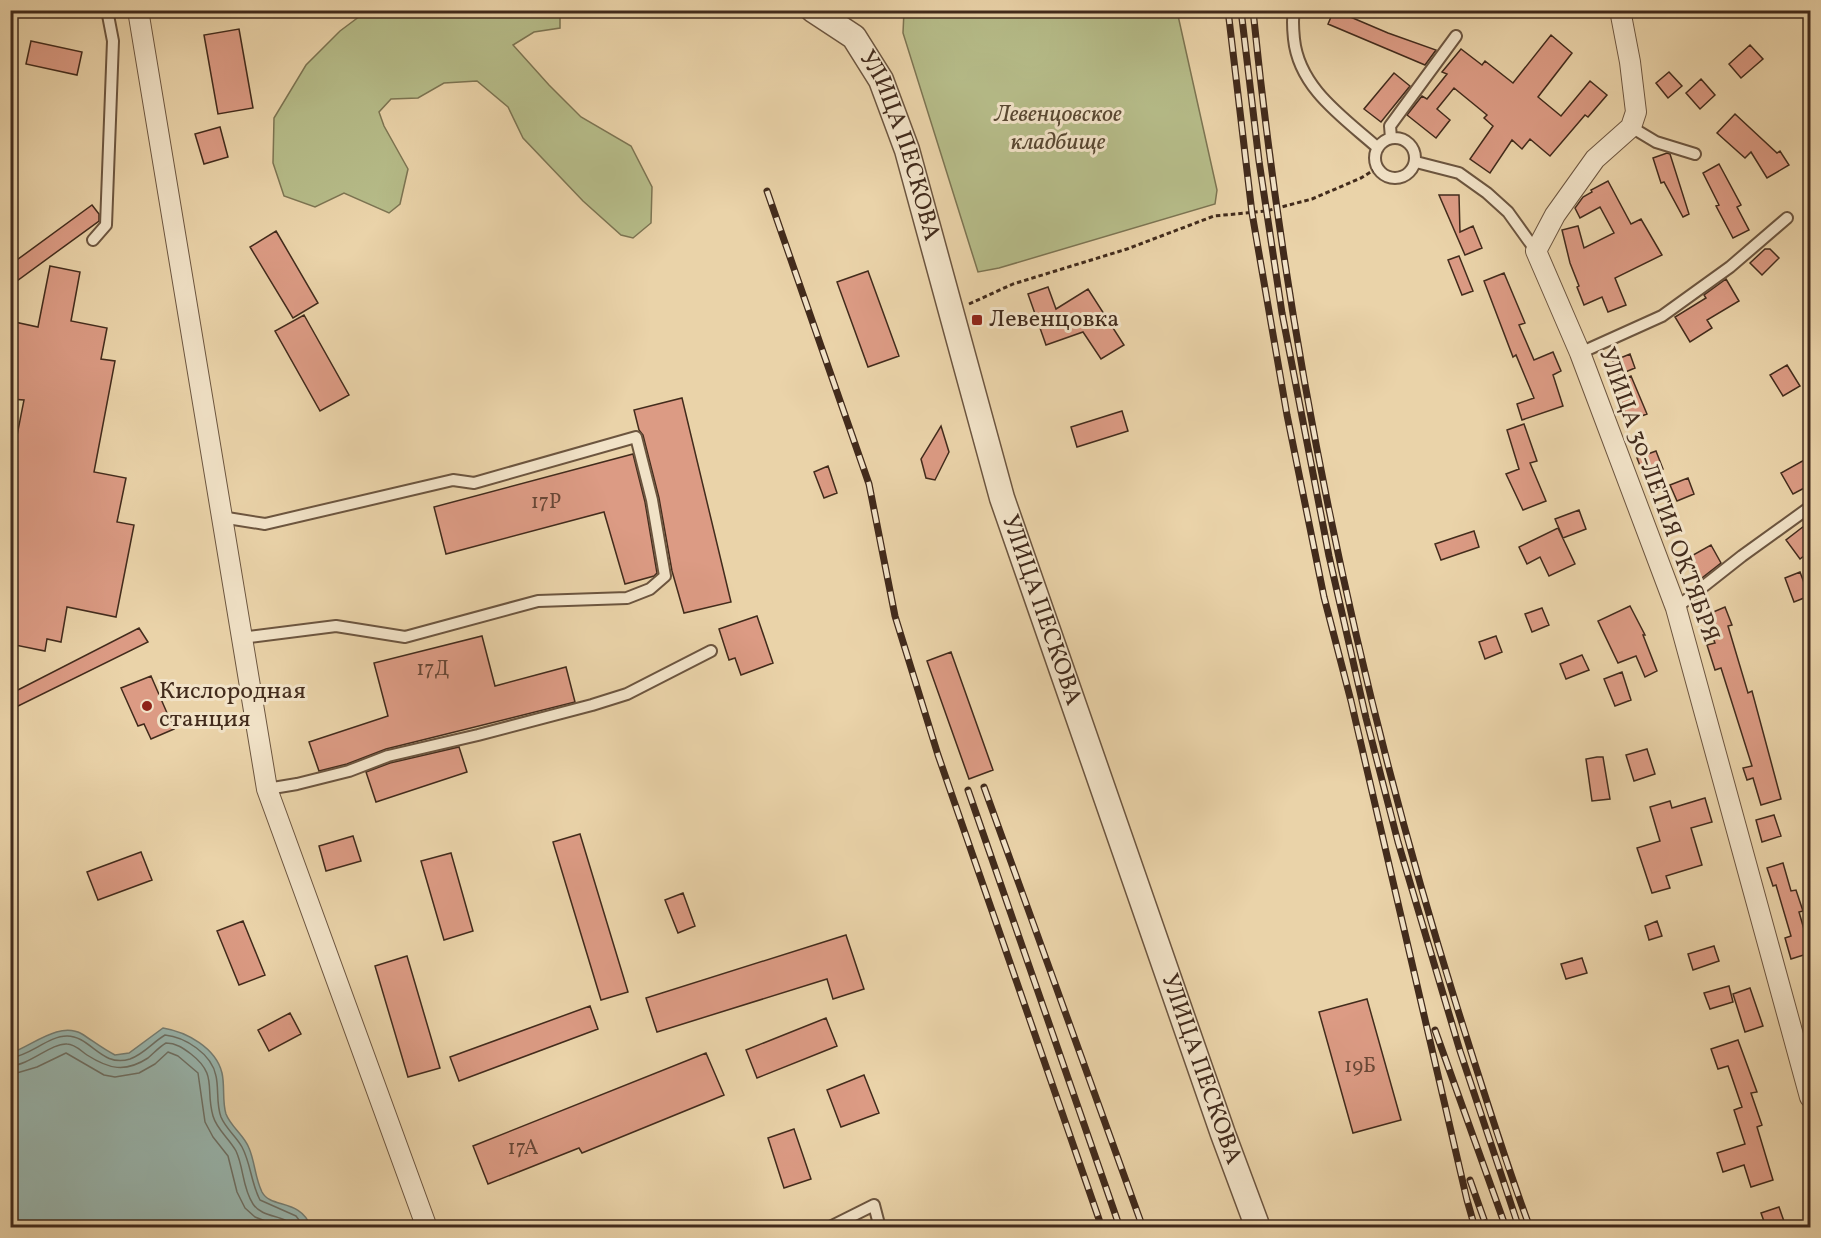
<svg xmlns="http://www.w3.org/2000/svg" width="1821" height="1238" font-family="Vollkorn,serif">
  <rect width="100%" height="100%" fill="#ead3a9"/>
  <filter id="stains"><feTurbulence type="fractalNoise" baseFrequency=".00333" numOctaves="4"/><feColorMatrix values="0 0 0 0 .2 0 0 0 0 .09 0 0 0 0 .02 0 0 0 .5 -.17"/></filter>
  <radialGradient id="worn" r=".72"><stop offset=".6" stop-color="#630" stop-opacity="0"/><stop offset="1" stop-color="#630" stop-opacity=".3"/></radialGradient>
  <path fill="#b6bc89" stroke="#7c7452" stroke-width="1.5" d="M364,11h196v17l-26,4 -21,13 36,40 32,32 50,29 21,41 -1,36 -18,15 -12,-3 -38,-34 -60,-63 -15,-31 -31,-26 -33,2 -26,15 -27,1 -12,13 5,14 24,43 -8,35 -11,9 -45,-20 -29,14 -31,-11 -11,-33 1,-45 32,-53 34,-34 20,-15z
    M904,11h273l40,179 -2,14 -216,64 -21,4 -75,-239z"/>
  <path fill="#99b7b0" stroke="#767f75" stroke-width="1.5" d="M163,1028c24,4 53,20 59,45 3,13 0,28 4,41 5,13 18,21 23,34 6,14 6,30 13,44 9,17 38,6 49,35h-300v-174c21,-7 48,-32 71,-19 11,7 21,15 33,21l14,-2z"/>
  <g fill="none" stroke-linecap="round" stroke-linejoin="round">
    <path stroke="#6e7166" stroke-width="1.5" d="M10,1058c20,-2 38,-22 57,-22 24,0 34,32 63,23 14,-5 23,-17 35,-24 20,2 47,19 51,41 3,13 0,28 5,41 5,12 15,19 21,30 9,17 9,36 18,53l36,16 9,12
      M10,1066c20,-1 41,-23 57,-22 8,0 14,7 20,11 22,14 38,18 61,3 6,-5 11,-11 18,-15 10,0 17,5 25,11 27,21 14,34 22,62 4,14 16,22 23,35 8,17 6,36 17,53 10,15 32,10 43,24
      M10,1075l27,-8 29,-14 38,22 11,2 24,-4 16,-9 13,-12 10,4 20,17 7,49 8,15 15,19 9,36 8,16 10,9 28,11"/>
  </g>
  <path fill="#dc9b84" stroke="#422b1c" stroke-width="1.5" d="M1334,10l54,23 48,17 -11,15 -97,-41z
    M239,29l14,79 -35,6 -14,-79z
    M1551,35l21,18 -34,44 23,19 29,-35 17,14 -19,22 -3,-2 -35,41 -20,-17 -8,10 -10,-9 -22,33 -20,-14 23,-33 -9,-8 3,-3 -33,-27 -17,21 13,11 -14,18 -29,-23 15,-19 5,3 20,-25 -5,-2 19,-23 21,16 3,-4 28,22z
    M31,41l51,11 -5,23 -51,-11z
    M1750,45l13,14 -22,19 -12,-14z
    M1669,72l13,14 -14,12 -12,-15z
    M1394,73l16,13 -29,36 -17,-13z
    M1701,79l14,16 -15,14 -14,-16z
    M1735,114l42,39 3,-2 9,14 -22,13 -16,-26 -6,6 -28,-25z
    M220,127l8,30 -24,7 -9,-30z
    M1667,153l3,1 19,60 -6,3 -19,-35 -3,1 -8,-25z
    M1719,164l22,41 -4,2 12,23 -16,8 -17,-32 3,-1 -16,-32z
    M1608,181l23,43 10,-5 21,36 -47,23 11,27 -18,7 -6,-15 -18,8 -7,-18 2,-1 -9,-23 -8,-33 16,-4 6,22 30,-15 -14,-26 -20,11 -5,-10 8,-11 9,-5 -1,-2z
    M1439,195h20l1,37 13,-6 9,22 -17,7z
    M92,205l7,9v7l-89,65v-21z
    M276,231l42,72 -25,15 -43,-71z
    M1765,249h5l9,9 -17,17 -12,-12z
    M1459,256l14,35 -11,4 -14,-35z
    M50,266l30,6 -9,49 36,7 -6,31 14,2 -21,111 32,6 -9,44 17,3 -18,92 -49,-10 -6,35 -14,-3 -2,12 -35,-7v-173l14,-71 -14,-1v-78l28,6z
    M868,271l31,85 -31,11 -31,-85z
    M1504,273l21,50 -6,2 15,35 19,-8 8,19 -8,4 10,31 -41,14 -5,-16 17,-6 -18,-43 -3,2 -29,-76z
    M1726,279l13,22 -32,19 5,8 -22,14 -15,-25 31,-19 -2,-3z
    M1048,287l8,22 32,-20 36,56 -23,14 -18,-27 -37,13 -18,-51z
    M304,315l45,80 -29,16 -45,-80z
    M1630,354l5,14 -17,7 -5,-14z
    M1787,365l13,21 -17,10 -13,-21z
    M1631,376l16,38 -19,7 -13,-38z
    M682,398l49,204 -47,11 -12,-42 -13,-73 -16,-63 -4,-5 -5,-20z
    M1122,411l6,20 -51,16 -6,-20z
    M1524,424l13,37 -7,2 16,38 -23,9 -17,-36 13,-5 -12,-39z
    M941,426l8,26 -14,28 -9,-2 -5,-19z
    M1656,451l7,18 -19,7 -7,-18z
    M633,454l12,48 12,71 -3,3 -29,8 -21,-72 -158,42 -12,-47z
    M1806,459l4,8v18l-17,9 -12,-21z
    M828,466l9,27 -13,5 -10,-26z
    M1688,478l6,16 -17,7 -7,-16z
    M1579,510l7,19 -23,9 -8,-19z
    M1804,526l6,10v15l-10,8 -14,-19z
    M1558,528l17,36 -26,12 -9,-19 -13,7 -8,-17z
    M1474,531l5,16 -38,13 -6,-16z
    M1711,545l10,18 -23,18 -12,-22z
    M1800,572l9,24 -15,6 -9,-24z
    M1630,606l15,29h-2l14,36 -12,6 -9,-21 -18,7 -20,-42z
    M1725,607l7,18 -4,1 20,67 4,-2 29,108 -20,6 -8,-27 -6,2 -4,-12 9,-2 -31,-98 -6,2 -8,-25 8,-2 -11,-27z
    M1542,608l7,17 -17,7 -7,-18z
    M757,616l16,47 -32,12 -6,-17 -6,2 -10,-31z
    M139,628l9,14 -138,68v-16z
    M482,636l13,50 71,-19 9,35 -189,47 -39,15 -28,7 -10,-29 79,-26 -14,-53z
    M1496,636l6,16 -17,7 -6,-17z
    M951,652l42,118 -24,9 -42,-118z
    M1582,655l7,15 -23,9 -6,-15z
    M1622,672l9,28 -16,6 -11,-27z
    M151,676l23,53 -23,10 -7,-15 -6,2 -17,-38z
    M459,747l8,25 -91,30 -10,-30 24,-9z
    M1647,749l8,25 -21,7 -8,-26z
    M1597,757h6l7,42 -18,2 -6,-42z
    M1705,798l7,24 -21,6 11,37 -36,11 4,12 -18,5 -15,-45 23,-7 -10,-34 20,-6 2,7z
    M1774,815l7,21 -19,6 -6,-22z
    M580,834l48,158 -27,8 -48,-158z
    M353,836l8,25 -35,10 -7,-25z
    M141,852l11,28 -54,20 -11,-28z
    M451,853l22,78 -29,9 -23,-79z
    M1783,863l8,28 5,-1 7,21 -4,1 11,38v3l-19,6 -6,-21 6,-2 -15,-51 -3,1 -6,-18z
    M683,893l12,33 -17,7 -13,-33z
    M243,921l22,54 -26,10 -22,-54z
    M1657,921l5,15 -13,4 -4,-14z
    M846,935l18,54 -31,10 -6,-20 -170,53 -11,-34z
    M1714,946l5,15 -26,9 -5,-16z
    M407,956l33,112 -32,9 -33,-111z
    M1582,958l5,15 -21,6 -5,-15z
    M1729,986l4,16 -23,7 -6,-16z
    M1750,988l13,38 -18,6 -12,-38z
    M1367,999l34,121 -48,13 -34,-121z
    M590,1006l8,23 -139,52 -9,-24z
    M290,1013l11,21 -32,17 -11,-21z
    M826,1018l11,28 -80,32 -11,-28z
    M1738,1040l19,52 -6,1 11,32 -5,2 16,53 -22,7 -7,-22 -21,7 -6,-19 28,-9 -11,-34 8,-3 -14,-41 -10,3 -7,-20z
    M706,1053l18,42 -142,58 -3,-5 -91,36 -15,-38z
    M864,1075l15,38 -38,14 -14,-37z
    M794,1129l17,50 -27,9 -16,-50z
    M1779,1207l7,20h-20l-5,-14z"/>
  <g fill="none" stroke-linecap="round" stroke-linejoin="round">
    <defs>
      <path id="service" d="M1294,10c-2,10 -1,19 0,29 5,49 49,78 84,109
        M1631,127l25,15 39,12
        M1375 158a20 20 0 1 1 40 0a20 20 0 1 1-40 0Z
        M1391,138l-1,-12 66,-90
        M1416,162l43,11 28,20 21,19 28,39
        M93,240l13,-15 7,-184 -6,-31
        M1580,353l82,-37 68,-49 57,-49
        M221,517l44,7 188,-44 21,3 162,-46 16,63 13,76 -15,13 -23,9 -89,3 -133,36 -69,-11 -95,12
        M1676,608l66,-52 68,-49
        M267,789l30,-5 52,-13 39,-15 90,-21 114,-30 35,-11 84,-43
        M828,1228l46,-23 6,23"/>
      <path id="minor" d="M138,10l129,779 160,439
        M1620,10l10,52 6,50 -5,15 -36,32 -40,56 -19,36 44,102 96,255 134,489"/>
      <g id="tertiary">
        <path id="s1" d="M813,10l41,27 27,43 26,70 95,348 221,636 35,94"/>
      </g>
    </defs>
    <use href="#service" stroke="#6c553f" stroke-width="14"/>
    <use href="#minor" stroke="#6c553f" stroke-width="22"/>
    <use href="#tertiary" stroke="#6c553f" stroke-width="27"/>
    <path stroke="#422b1c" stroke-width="3" stroke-dasharray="4.5 3" stroke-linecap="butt" d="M969,304l44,-20 114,-35 87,-33 52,-5 46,-12 49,-21 16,-10"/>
    <use href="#service" stroke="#f1e2c7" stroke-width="10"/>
    <use href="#minor" stroke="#f1e2c7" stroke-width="20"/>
    <use href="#tertiary" stroke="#f1e2c7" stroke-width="24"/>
    <defs>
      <path id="rail" d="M1228,10l24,203 35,202 37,182 27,104 116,499 8,28
        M1241,10l18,151 23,152 47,243 37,162 32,124 62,209 59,177
        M1253,10c34,338 103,673 204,997 23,73 46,148 73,221
        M767,191l102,293 26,132 43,139 164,473
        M984,787l159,441
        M968,790l152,438
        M1435,1030l71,198
        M1470,1180l17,48"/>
    </defs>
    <use href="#rail" stroke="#422b1c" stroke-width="7"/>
    <use href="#rail" stroke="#f1e2c7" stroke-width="4.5" stroke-dasharray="14" stroke-linecap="butt"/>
  </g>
  <g fill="#8f2418" stroke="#f1e2c7" stroke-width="2">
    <rect x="971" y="314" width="12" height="12" rx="3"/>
    <circle cx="147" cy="706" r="6"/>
  </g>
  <g text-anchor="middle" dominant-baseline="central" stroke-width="6" stroke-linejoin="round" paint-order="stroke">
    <g font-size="21" fill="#684736">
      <text x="546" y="502">17Р</text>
      <text x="433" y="669">17Д</text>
      <text x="1360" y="1066">19Б</text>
      <text x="523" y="1148">17А</text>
    </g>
    <g font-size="24" font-style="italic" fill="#594832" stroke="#f1e2c7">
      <text x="1058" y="115">Левенцовское<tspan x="1058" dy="28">кладбище</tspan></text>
    </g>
    <g font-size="24" fill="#422b1c" stroke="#f1e2c7">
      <text stroke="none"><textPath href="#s1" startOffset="168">УЛИЦА ПЕСКОВА</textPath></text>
      <text transform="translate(1658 495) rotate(70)">УЛИЦА 30-ЛЕТИЯ ОКТЯБРЯ</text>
      <text stroke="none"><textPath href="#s1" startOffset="654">УЛИЦА ПЕСКОВА</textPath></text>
      <text stroke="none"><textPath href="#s1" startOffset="1140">УЛИЦА ПЕСКОВА</textPath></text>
    </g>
    <g font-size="24" fill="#422b1c" stroke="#f1e2c7" text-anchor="start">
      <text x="989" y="320">Левенцовка</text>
      <text x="159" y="692">Кислородная<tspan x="159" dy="28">станция</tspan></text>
    </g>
  </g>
  <rect width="1821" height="1238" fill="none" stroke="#ead3a9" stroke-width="36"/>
  <rect x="12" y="12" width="1797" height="1214" fill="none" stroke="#422b1c" stroke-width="3"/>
  <rect x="18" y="18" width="1785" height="1202" fill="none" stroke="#422b1c" stroke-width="1.5"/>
  <rect width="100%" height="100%" filter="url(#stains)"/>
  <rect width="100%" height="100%" fill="url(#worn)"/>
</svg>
